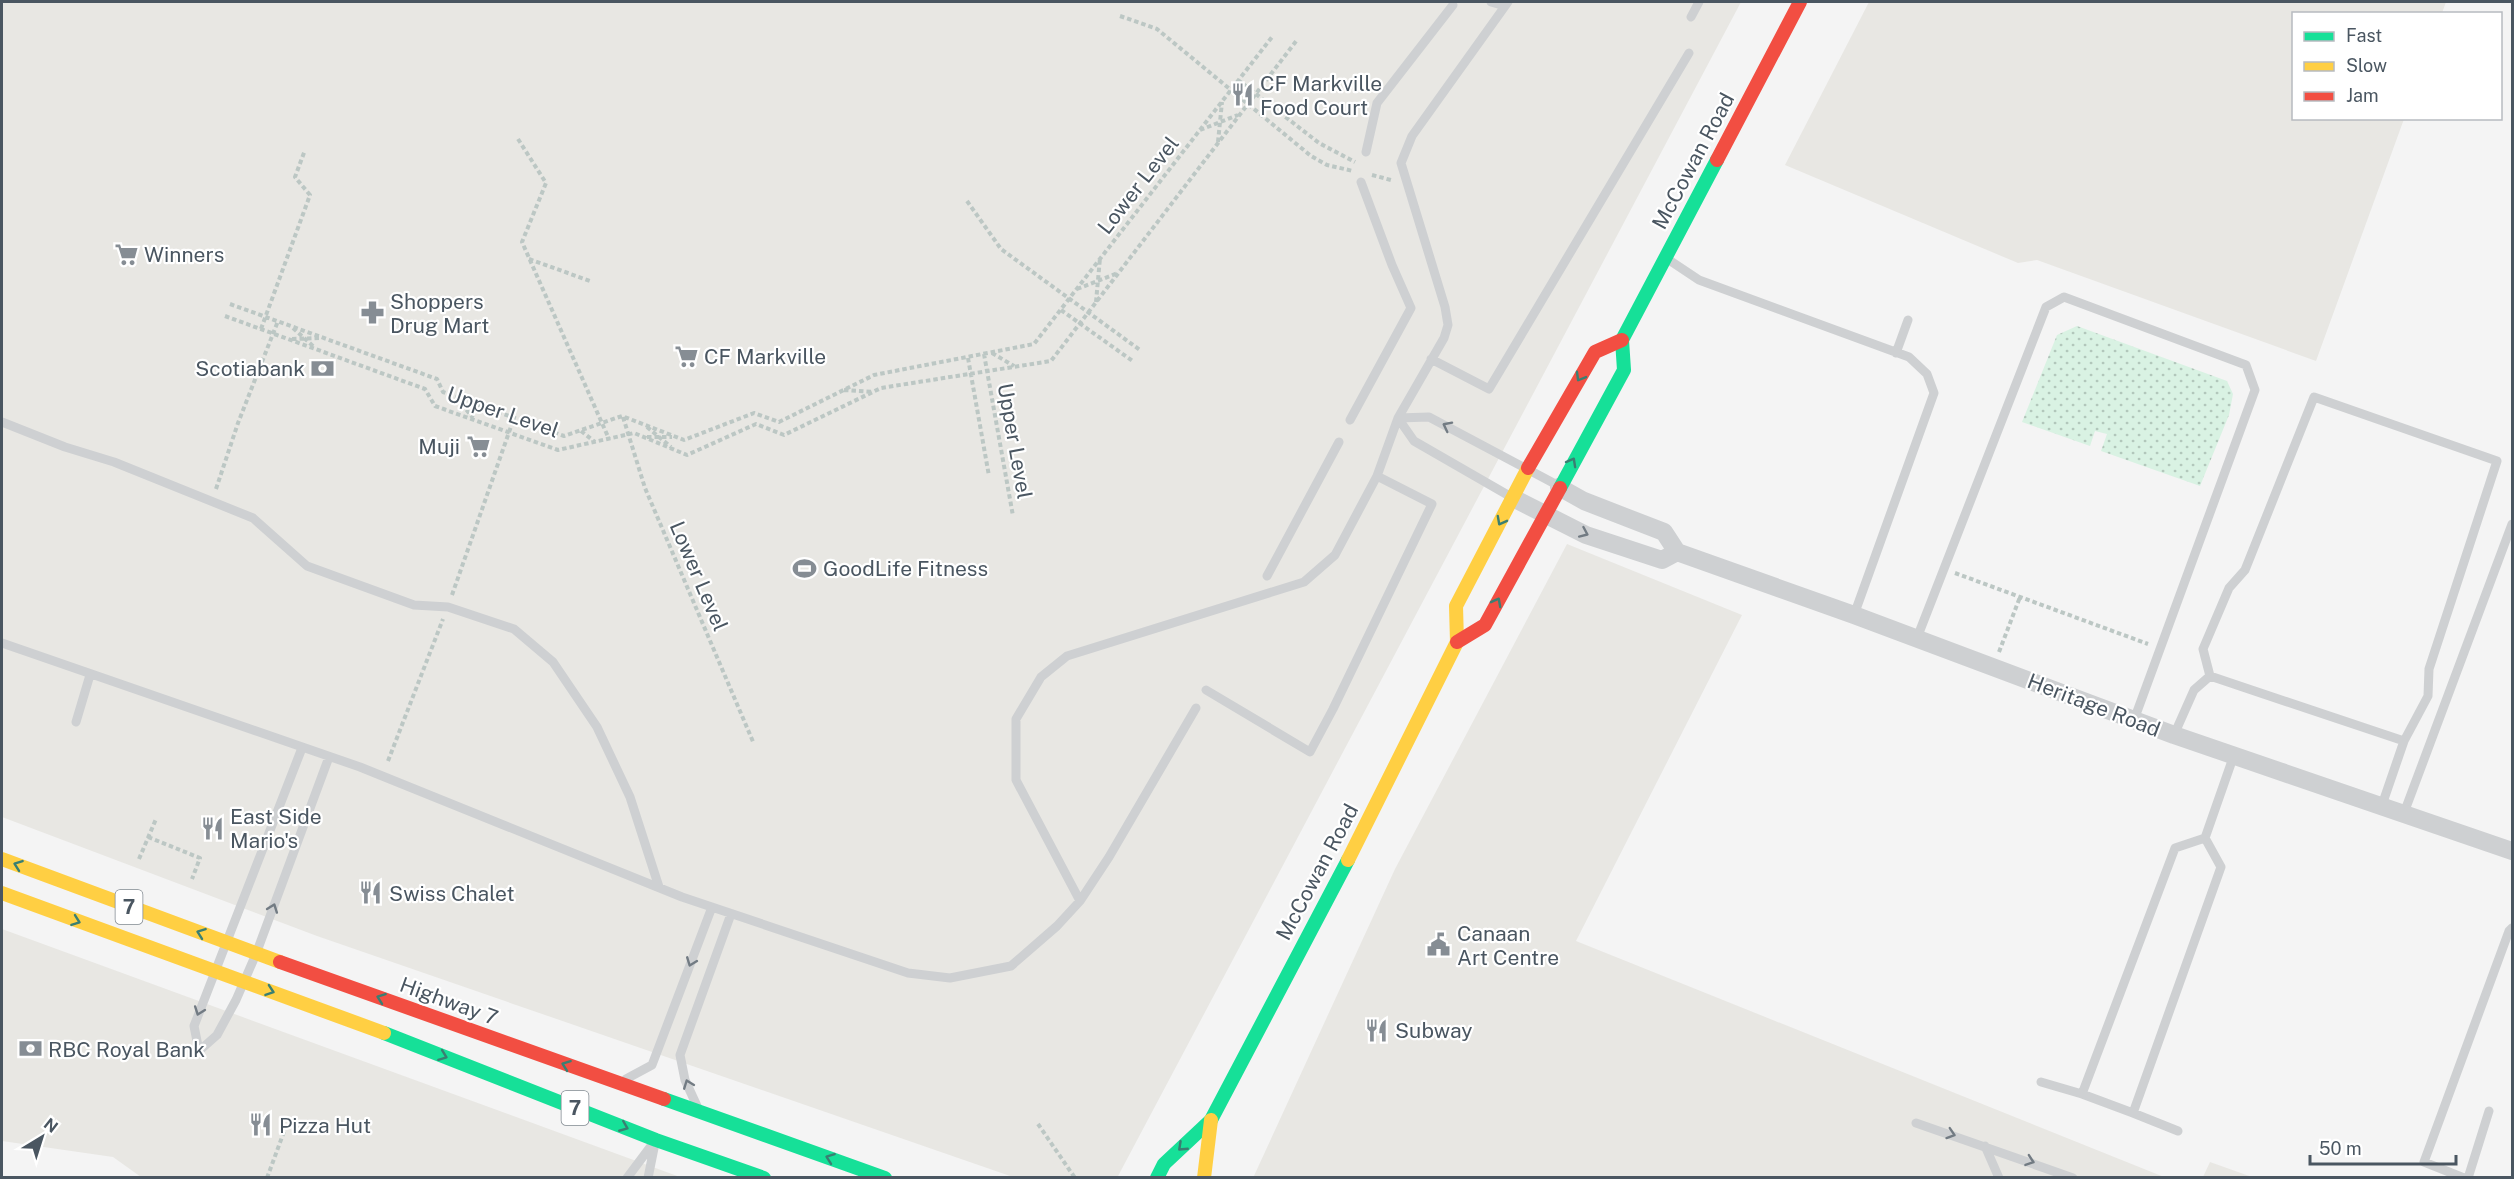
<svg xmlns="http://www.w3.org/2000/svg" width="2514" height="1179" font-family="'Public Sans',sans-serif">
  <defs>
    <pattern id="green-dots" width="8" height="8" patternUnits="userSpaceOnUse" patternTransform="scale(1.5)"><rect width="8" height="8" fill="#d9f2e3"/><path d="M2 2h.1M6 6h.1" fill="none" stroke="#b2c7bb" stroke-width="1.8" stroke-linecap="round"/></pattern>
  </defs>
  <rect width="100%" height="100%" fill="#f4f4f4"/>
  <path fill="#e8e7e3" d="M2,2h1739l-624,1176 -104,-1 -696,-241 -315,-119z
    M1869,2h577l-4,11 -148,1v104l110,1 -88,242 -279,-101 -19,3 -233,-98z
    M1567,544l175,71 -166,326 588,236 -911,1 142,-309z
    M2,929l678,248h-539l-28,-20 -111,-16z
    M2210,1162l42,15h-49z"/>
  <path fill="url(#green-dots)" d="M2077,326l150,55 6,13 -4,21 -29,71 -99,-35 6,-17 -12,-3 -5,15 -68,-24 35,-87z"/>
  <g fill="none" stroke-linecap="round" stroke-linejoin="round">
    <path stroke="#bcc7c4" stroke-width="4" stroke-dasharray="4.5 3" stroke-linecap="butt" d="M1120,16l37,13 154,127 16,9 26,6
      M1238,80l81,63 36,19
      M1200,130l38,-15
      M518,139l28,44 -24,59 87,197
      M1218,142l4,-40
      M1372,175l19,5
      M967,201l34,48 139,101
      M529,259l61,22
      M1077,289l41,-16
      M1096,302l4,-44
      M230,304l207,75 6,13 121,44 58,-20 62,24 70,-27 25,9 95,-47 160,-31 238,-307
      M1061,310l73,52
      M225,316l200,73 10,17 123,44 76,-17 53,22 69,-31 28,11 97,-47 170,-27 246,-321
      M293,328l21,19
      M261,329l49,-134 -15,-18 10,-27
      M292,339l28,-1
      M992,353l22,13
      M984,354l29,162
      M968,358l21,118
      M844,390l29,2
      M457,398l16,20
      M623,417l22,71 109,256
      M647,427l24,20
      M581,431l14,11
      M647,437h25
      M216,489l22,-66 40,-102
      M1955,573l193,71
      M452,595l62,-177
      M1999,652l21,-55
      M388,761l55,-142
      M148,837l52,21 -8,21
      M139,859l17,-40
      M1038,1124l37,54
      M267,1178l22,-60"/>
    <path stroke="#ced0d2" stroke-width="9" d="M1491,2l14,4
      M1691,17l8,-15
      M1366,152l11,-49 76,-98
      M1361,182l31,83 19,43
      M1666,258l33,22 210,77 18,17 7,19 -80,222
      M1896,353l12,-33
      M1431,359l58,30 200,-336
      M1398,418l31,-1 130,69
      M1398,418l16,23 99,57
      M1350,420l61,-112
      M2,422l63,25 49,15 139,56 54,48 107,39 34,2 66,22 39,33 44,65 33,70 29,90
      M1267,576l72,-134
      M1917,638l129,-331 18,-10 182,68 9,25 -121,330
      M2,643l358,124 322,130 226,76 42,5 61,-12 46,-40 23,-25 29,-44 87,-149
      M2210,676l-7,-27 26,-61 16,-18 69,-173 183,64 -68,208 -1,27 -24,45
      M1206,690l104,62 23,-43 99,-205 -55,-28
      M76,722l14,-47
      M2174,735l20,-45 16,-14 194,65 -22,64
      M302,748l-108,278 5,25 18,-16 19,-35 20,-46 73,-197
      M2404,813l108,-289
      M2205,838l16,29 -88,246 -51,-19 93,-246 30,-10 29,-83
      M1080,901l-64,-121v-61l25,-42 26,-21 237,-74 31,-27 42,-79 21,-58 46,-80 4,-13 -3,-18 -44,-144 11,-27 96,-134
      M626,1079l26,-14 60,-158
      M2041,1082l41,12
      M697,1106l-12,-26 -5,-25 51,-141
      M2133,1113l45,18
      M1916,1123l157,55
      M1985,1146l14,32
      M627,1178l27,-36
      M648,1178l7,-35
      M2464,1178l-40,-16 85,-231 3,-3
      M2468,1178l21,-67"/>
    <path stroke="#ced0d2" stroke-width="18" d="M1559,487l25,14 80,31 13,20 177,63 320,120 338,116
      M1513,498l73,37 76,25 15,-8"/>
    <path stroke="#16e098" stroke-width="14" d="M1560,488l64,-118 -2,-30 95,-180
      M384,1033l272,107 108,38
      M664,1099l221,79
      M1157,1178l7,-14 47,-44 137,-260"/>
    <path stroke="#ffcf43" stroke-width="14" d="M2,859l278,103
      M1348,860l109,-218 -1,-36 72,-138
      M2,893l382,140
      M1204,1178l7,-58"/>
    <path stroke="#f24e42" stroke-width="14" d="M1717,160l83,-158
      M1528,468l67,-116 27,-12
      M1457,642l28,-17 75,-137
      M280,962l384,137"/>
  </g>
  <defs><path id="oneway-chevron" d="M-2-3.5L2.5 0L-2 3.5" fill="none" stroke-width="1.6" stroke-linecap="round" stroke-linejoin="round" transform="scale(1.5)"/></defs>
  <g stroke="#3a7f72">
    <use href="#oneway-chevron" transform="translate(1580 377) rotate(120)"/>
    <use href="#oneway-chevron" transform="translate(1572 462) rotate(-61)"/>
    <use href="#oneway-chevron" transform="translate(1501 521) rotate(118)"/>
    <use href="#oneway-chevron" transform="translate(1497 602) rotate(-62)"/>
    <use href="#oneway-chevron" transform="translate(18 865) rotate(-160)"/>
    <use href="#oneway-chevron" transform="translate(76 921) rotate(20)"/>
    <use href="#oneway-chevron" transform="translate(201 933) rotate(-160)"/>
    <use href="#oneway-chevron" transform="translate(270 991) rotate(19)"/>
    <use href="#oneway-chevron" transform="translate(381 998) rotate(-160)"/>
    <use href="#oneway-chevron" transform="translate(443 1056) rotate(21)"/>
    <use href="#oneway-chevron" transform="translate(566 1065) rotate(-160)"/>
    <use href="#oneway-chevron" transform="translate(624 1127) rotate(22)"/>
    <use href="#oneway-chevron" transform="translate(1182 1147) rotate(137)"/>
    <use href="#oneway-chevron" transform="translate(830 1158) rotate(-160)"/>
  </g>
  <g stroke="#727b83">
    <use href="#oneway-chevron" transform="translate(1447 426) rotate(-153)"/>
    <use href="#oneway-chevron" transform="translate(1584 533) rotate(24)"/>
    <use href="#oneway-chevron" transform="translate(273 908) rotate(-70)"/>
    <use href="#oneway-chevron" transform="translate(691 962) rotate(111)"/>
    <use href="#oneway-chevron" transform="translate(199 1011) rotate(110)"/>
    <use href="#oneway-chevron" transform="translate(688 1084) rotate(-111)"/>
    <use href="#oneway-chevron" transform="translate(1951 1134) rotate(18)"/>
    <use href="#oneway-chevron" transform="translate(2030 1161) rotate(19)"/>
  </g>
  <defs>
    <symbol id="restaurant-bare" viewBox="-9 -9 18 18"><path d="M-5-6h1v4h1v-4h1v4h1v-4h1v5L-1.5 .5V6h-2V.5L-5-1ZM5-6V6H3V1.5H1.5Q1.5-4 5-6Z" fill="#868d94" stroke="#fff" stroke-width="2.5" paint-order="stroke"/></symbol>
    <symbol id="supermarket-bare" viewBox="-9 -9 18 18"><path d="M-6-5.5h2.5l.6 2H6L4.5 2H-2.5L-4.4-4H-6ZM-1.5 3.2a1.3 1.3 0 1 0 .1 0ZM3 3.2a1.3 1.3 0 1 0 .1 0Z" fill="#868d94" stroke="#fff" stroke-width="2.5" paint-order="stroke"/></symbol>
    <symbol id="pharmacy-bare" viewBox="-9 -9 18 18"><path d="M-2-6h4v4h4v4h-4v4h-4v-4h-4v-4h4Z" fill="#868d94" stroke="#fff" stroke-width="2.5" paint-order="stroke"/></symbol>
    <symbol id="bank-bare" viewBox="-9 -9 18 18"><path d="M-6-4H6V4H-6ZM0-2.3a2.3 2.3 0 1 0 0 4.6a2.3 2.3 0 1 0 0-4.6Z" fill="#868d94" stroke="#fff" stroke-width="2.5" paint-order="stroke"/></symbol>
    <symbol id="stadium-bare" viewBox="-9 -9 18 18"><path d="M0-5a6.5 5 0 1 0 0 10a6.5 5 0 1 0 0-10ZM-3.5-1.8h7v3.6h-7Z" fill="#868d94" stroke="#fff" stroke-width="2.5" paint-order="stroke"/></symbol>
    <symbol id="civic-bare" viewBox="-9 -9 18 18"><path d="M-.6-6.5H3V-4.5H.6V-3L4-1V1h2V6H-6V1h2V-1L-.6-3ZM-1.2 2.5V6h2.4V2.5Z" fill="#868d94" stroke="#fff" stroke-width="2.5" paint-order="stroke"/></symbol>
  </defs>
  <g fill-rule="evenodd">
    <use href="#restaurant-bare" x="1226" y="78" width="33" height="33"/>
    <use href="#supermarket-bare" x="110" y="238" width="33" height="33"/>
    <use href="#pharmacy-bare" x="356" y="296" width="33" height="33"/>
    <use href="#supermarket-bare" x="670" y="340" width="33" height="33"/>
    <use href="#bank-bare" x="306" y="352" width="33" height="33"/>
    <use href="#supermarket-bare" x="462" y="430" width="33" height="33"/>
    <use href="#stadium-bare" x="788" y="552" width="33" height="33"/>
    <use href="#restaurant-bare" x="196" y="812" width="33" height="33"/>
    <use href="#restaurant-bare" x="354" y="876" width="33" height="33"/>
    <use href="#civic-bare" x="1422" y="928" width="33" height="33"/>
    <use href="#restaurant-bare" x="1360" y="1014" width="33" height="33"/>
    <use href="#bank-bare" x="14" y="1032" width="33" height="33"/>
    <use href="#restaurant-bare" x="244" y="1108" width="33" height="33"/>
  </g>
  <g text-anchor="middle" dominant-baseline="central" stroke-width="4.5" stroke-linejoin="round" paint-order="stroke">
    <g fill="#fff" stroke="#808990" stroke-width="1.5">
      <rect x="115.5" y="890" width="27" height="34" rx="4.5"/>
      <rect x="561.5" y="1091" width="27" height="34" rx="4.5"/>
    </g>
    <g font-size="20" font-weight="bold" fill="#4a5661">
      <text x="129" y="907">7</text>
      <text x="575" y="1108">7</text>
    </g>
    <g font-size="21" fill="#4a5661" stroke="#fff" text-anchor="start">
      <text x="1260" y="83">CF Markville<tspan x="1260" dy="24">Food Court</tspan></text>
      <text x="144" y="254">Winners</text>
      <text x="390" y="301">Shoppers<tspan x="390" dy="24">Drug Mart</tspan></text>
      <text x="704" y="356">CF Markville</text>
      <text x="305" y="368" text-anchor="end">Scotiabank</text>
      <text x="460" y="446" text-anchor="end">Muji</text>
      <text x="823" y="568">GoodLife Fitness</text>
      <text x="230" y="816">East Side<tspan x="230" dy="24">Mario's</tspan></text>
      <text x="389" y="893">Swiss Chalet</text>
      <text x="1457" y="933">Canaan<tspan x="1457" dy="24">Art Centre</tspan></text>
      <text x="1395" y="1030">Subway</text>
      <text x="48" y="1049">RBC Royal Bank</text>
      <text x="279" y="1125">Pizza Hut</text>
    </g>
    <g font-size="21" fill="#4a5661" stroke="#fff">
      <text transform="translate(1693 161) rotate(-62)">McCowan Road</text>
      <text transform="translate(1138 185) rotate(-52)">Lower Level</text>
      <text transform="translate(503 412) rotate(19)">Upper Level</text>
      <text transform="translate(1015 441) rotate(80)">Upper Level</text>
      <text transform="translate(699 576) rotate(67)">Lower Level</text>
      <text transform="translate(2094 705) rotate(21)">Heritage Road</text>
      <text transform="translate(1317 872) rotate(-62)">McCowan Road</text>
      <text transform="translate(449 1001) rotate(20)">Highway 7</text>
    </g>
  </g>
  <rect width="2514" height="1179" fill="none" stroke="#4a5661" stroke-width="6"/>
  <rect x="2292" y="12" width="210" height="108" fill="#ffffff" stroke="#b7bbc0" stroke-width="1.5"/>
  <rect x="2304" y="32" width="30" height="9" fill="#16e098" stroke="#b7bbc0" stroke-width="1.5"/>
  <text x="2346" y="42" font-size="18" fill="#4a5661">Fast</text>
  <rect x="2304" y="62" width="30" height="9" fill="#ffcf43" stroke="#b7bbc0" stroke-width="1.5"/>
  <text x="2346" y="72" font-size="18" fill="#4a5661">Slow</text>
  <rect x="2304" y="92" width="30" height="9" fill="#f24e42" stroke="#b7bbc0" stroke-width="1.5"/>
  <text x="2346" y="102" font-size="18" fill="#4a5661">Jam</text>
  <g transform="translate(42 1137) rotate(38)" stroke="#ffffff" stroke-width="4.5" paint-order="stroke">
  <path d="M0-4.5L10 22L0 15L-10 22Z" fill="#4a5661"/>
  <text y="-9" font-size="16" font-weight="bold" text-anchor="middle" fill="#4a5661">N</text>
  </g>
  <path d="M2310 1155v9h146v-9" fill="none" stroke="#4a5661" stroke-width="3"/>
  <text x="2319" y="1155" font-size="18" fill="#4a5661" stroke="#ffffff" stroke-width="4.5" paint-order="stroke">50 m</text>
</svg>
